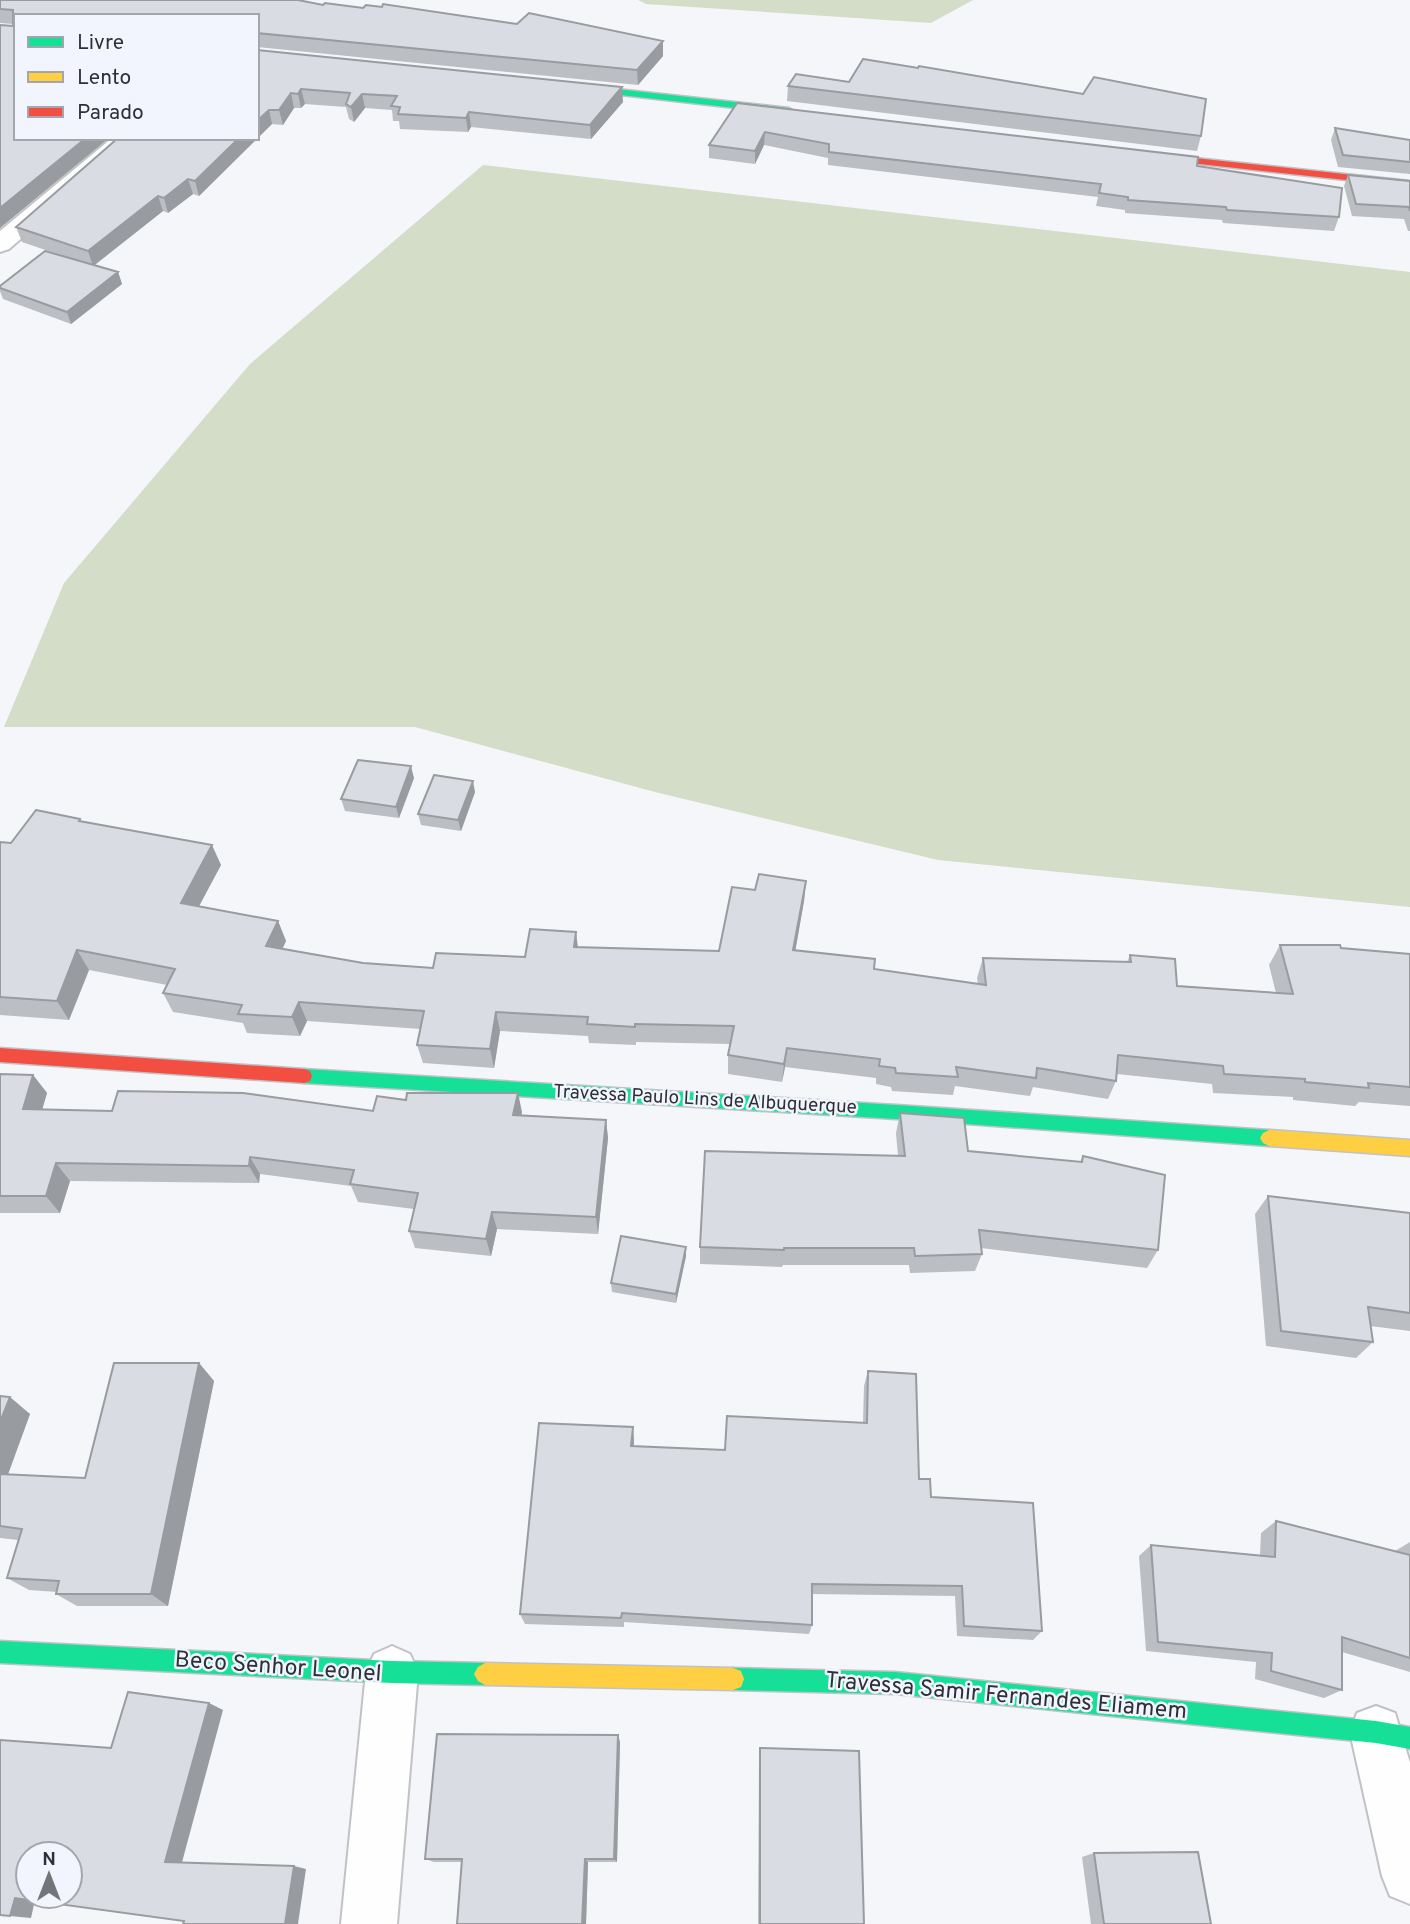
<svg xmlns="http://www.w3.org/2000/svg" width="1410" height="1924" font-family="Overpass,sans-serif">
  <rect width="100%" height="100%" fill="#f5f6fa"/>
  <path fill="#d4ddc7" d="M638,0h335l-42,23 -285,-19z
    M483,165l927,107v635l-472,-47 -283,-68 -240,-65h-411l60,-144 186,-219z"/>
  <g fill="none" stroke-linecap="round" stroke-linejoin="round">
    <defs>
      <path id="street" d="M112,138h25l-128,111 -9,3v-21z
        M392,1646l18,8 8,18 -21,252h-56l25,-252 8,-18z
        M1376,1706l19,7 15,50v141l-20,-8 -8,-20 -32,-144 7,-19z"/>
      <path id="fast" d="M571,84l218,24 5,3 -5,3 -221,-25 -2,-2z
        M304,1069l608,37 357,24 6,3 3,5 -3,5 -6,3 -357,-26 -608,-37 -6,-2 -2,-5 2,-5z
        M0,1641l392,20 93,2 7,4 4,7 -4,7 -7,4 -93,-2 -392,-20z
        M733,1668l162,4 481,49 34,6v22l-34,-6 -481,-49 -162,-4 -8,-3 -3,-8 3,-8z"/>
      <path id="slow" d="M1269,1130l141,10v16l-141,-10 -6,-3 -3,-5 3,-5z
        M485,1663l248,5 8,3 3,8 -3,8 -8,3 -248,-5 -7,-4 -4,-7 4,-7z"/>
      <path id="jam" d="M1148,153l262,28v6l-265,-29v-4z
        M0,1048l304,21 6,2 2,5 -2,5 -6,2 -304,-21z"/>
    </defs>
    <use href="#street" stroke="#c0c2c6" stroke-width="4"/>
    <use href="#fast" stroke="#c0c2c6" stroke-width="3"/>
    <use href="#slow" stroke="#c0c2c6" stroke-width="3"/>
    <use href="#jam" stroke="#c0c2c6" stroke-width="3"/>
    <use href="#street" fill="#fefefe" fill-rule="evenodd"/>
    <use href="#fast" fill="#16e098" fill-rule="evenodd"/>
    <use href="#slow" fill="#ffcf43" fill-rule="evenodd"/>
    <use href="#jam" fill="#f24e42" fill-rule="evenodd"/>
  </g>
  <path fill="#bbbec3" d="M0,0l323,5 340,51 -25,29 -381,-38v-31l-241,122h93l-109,90v-203l13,1v-2l-13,-1z
    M257,50l366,52 -32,37 -120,-12 -3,5 -68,-3 -1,-8h-6l-1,-11 -27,-2 -11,14 -5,-3 -3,-12 -41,-3 -4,4h-7l-11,17 -11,-1 -73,72 -6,-2 -25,19 -5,-2 -68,54 23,7 4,12 -51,40 -68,-25 -3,-8v-5l63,-30 -41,-14 -6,-15z
    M788,86l413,50 -4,15 -410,-50z
    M737,103l460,63 142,51 -5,14 -111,-8 -1,-3 -97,-7v-3l-29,-4 2,-9 -270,-32v-7l-64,-13 -9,19 -46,-6v-13z
    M1335,128l75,12v34l-72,-7 -7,-27z
    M1348,175l62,6v50h-2l-4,-12 -52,-3 -8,-30z
    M414,778l-15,40 -54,-7 -4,-12z
    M475,792l-14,39 -40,-6 -3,-11z
    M80,819l1,2 140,44 -22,41 79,15 8,20 -4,7 81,15 70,5 92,-11 51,-25 2,15 141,4 36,-61 51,-9 -2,20 -9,50 79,18 104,15 -1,-6 6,-20 144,4 3,-7 47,31 99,7 -7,-28 11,-20 61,3 69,6v152l-51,-4 -4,4 -62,-6v-3l-80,-4 -1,-9 -95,-10 -1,7 -8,18 -75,-12 -3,9 -75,-10 -2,9 -61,-4 -1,-4 -15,-3v-6l-91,-11 -3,15 -54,-8v-19l2,-11 -94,-2v3l-47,-2 -1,-7 -88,-5 -6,37 -71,-5 -6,-18 4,-16 -114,-8 -7,15 -53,-3 -4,-10 -70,-11 -10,-19 4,-8 -78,-15 -20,50 -69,-5v-173l11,1z
    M0,1074l33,1 14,18 -5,17 480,2 -1,3 85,5 2,18 -10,96 -101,-5 -6,27 -76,-8 -6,-17 5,-22 -56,-7 -7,-16 -91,-12 -1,9 -189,-2 -10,32h-60z
    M900,1113l68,38 112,11 3,-6 75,94 -11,18 -166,-20 1,6 -7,17 -65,2 -1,-8h-126l-1,2 -82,-3v-17l198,-91 -2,-23z
    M1268,1196l142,17v118l-40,-5 3,16 -17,16 -90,-12 -11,-132z
    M686,1247v9l-10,47 -64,-11 -1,-9z
    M199,1363l15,18 -46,225h-91l-21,-12 1,-2 -28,-2 -22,-12 11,-38 -18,-2v-142l30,18 -22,60 77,4z
    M868,1371l51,108 12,18 111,134 -9,9 -76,-4 -2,-40 -143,-2v31l-3,9 -185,-12v5l-99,-3 -5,-10 113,-187 1,19 91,4 138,-27 1,-37z
    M1276,1521l119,30 15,-9v130l-68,-20v38l-18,8 -69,-19 1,-17 -110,-11 -7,-95 12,-11 109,10 1,-22z
    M620,1742l-3,120h-29l-2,62h-129l5,-62h-28l-9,-3z
    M760,1748l104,176h-106l1,-169z
    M1094,1853l117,71h-120l-9,-67z"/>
  <path fill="#989b9f" d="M663,41v15l-25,29 -1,-15z
    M622,87l1,15 -32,37 -1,-14z
    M301,89l4,15 -4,4 -3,-14z
    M291,93l3,15 -11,17 -4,-15z
    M362,94l3,14 -11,14 -3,-15z
    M269,110l3,14 -73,72 -4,-15 44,-43h18v-17z
    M469,112l2,15 -3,5 -2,-14z
    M765,132l-1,13 -9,19v-13z
    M86,138h23l-109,90v-20z
    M188,179l5,15 -25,19 -4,-15z
    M158,196l5,15 -70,55 -5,-15z
    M118,272l4,12 -51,40 -4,-12z
    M411,766l3,12 -15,40 -3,-11z
    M473,781l2,11 -14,39 -3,-11z
    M212,845l9,20 -31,58 -9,-20z
    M806,881l-2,20 -12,69 1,-20z
    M278,921l8,20 -11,24 -9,-19z
    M576,932l2,20 -4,-5z
    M77,950l12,20 -20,50 -12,-19z
    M299,1002l8,19 -7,15 -8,-19z
    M496,1012l4,19 -6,37 -4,-19z
    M787,1048l-2,19 -3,15 2,-18z
    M33,1075l14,18 -10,34 -14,-18z
    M518,1093l4,19 -5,21 -4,-18z
    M606,1120l2,18 -10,96 -2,-17z
    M250,1157l10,17 -1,9 -10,-17z
    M56,1163l14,18 -10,32 -14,-17z
    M492,1212l5,17 -6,27 -5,-17z
    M686,1247v9l-10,47v-9z
    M199,1363l15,18 -46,225 -17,-12z
    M10,1397l20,17 -27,74 -3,-2v-64z
    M633,1427l1,13 -1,19 -2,-13z
    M209,1703l14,7 -42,156 -16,-4z
    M618,1735l2,7 -3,120 -3,-3z
    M585,1859l3,3 -2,62h-4z
    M294,1866l12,3 -8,55h-13z
    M15,1898l20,2 -4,18 -21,-2z"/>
  <path fill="#d9dde3" stroke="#989b9f" stroke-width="2" fill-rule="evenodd" d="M0,0h298l25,5 2,-2 38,5 3,-3 16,2 1,-3 134,20 12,-11 134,28 -26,29 -380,-37v-17h-241v122h70l-86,70v-183l13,1v-16l-13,-1z
    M257,50l365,37 -32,38 -121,-13 -3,6 -68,-4 2,-7 -9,-1 6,-10 -35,-2 -11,13 -5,-3 4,-11 -49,-4 -3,5 -7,-1 -12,17h-10l-12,11z
    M863,59l55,9 1,-2 164,28 11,-17 112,22 -5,37 -413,-50 8,-12 53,8z
    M737,103l461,54 -1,9 145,22 -3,29 -112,-7 -1,-3 -98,-7v-3l-29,-4 2,-9 -272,-32v-8l-64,-12 -10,19 -46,-6z
    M1335,128l75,12v22l-67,-7z
    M118,138h121l-44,43 -7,-2 -24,19 -6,-2 -70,55 -72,-24z
    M1348,175l62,6v30l-1,-4 -53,-3z
    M45,251l73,21 -51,40 -67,-24v-2z
    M358,760l53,6 -15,41 -55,-8z
    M434,775l39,6 -15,39 -40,-6z
    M36,810l44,9 -1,2 133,24 -31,58 97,18 -12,25 97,17 70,5 3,-15 89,4 5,-28 46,3 -2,15 145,4 13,-64 23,3 4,-16 47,7 -13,69 82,9 -1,10 112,16 -3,-27 148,4 -1,-7 45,4 2,27 116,8 -13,-49h60l1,3 69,6v133l-42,-4 1,5 -64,-6v-3l-81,-5 -1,-8 -105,-11 -2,26 -79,-13 -1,10 -80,-11 2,10 -62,-4 -1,-5 -16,-2 1,-7 -93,-11 -3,16 -56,-9 6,-29 -99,-2v3l-48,-3 1,-7 -92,-5 -6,37 -73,-4 7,-34 -125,-9 -7,15 -54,-3 4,-9 -79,-12 12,-24 -98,-19 -20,51 -57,-4v-155l11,1z
    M0,1074l33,1 -10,34 89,2 6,-20 125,2 130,18 4,-15 29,4 1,-7h111l-5,22 93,5 -10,97 -104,-5 -6,27 -77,-8 9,-38 -68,-9 4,-14 -104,-13 -1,9 -193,-3 -10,33h-46z
    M900,1113l64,5 4,33 114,11 1,-6 82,19 -7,75 -179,-20 3,24 -67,2 -1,-8h-130v2l-84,-3 5,-96 200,5z
    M1268,1196l142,17v100l-42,-6 5,35 -92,-11z
    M621,1236l65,11 -10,47 -65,-11z
    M114,1363h85l-48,231h-95l3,-13 -52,-3 15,-49 -22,-3v-52l85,4z
    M868,1371l48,3 3,105h11l1,18 102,6 9,128 -78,-5 -2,-40 -150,-2v41l-190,-12 -1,5 -101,-4 19,-191 94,4 -2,19 94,4 2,-34 140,7z
    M0,1396l10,1 -10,25z
    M1276,1521l134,34v103l-68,-21v53l-71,-19 1,-18 -114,-11 -7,-97 124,12z
    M128,1692l81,11 -44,159 129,4 -9,58h-102l1,-3 -169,-23 -5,18 -10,-1v-175l111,8zM28,1854h42v42h-42z
    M437,1734l181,1 -4,124h-29l-3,65h-125l5,-65h-37z
    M760,1748l99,3 5,173h-104z
    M1198,1852l13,72h-107l-10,-71z"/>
  <g text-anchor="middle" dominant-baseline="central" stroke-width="5" stroke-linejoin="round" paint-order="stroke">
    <g font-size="19" fill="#2d3037" stroke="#f2f5fd">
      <text transform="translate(705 1100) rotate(3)">Travessa Paulo Lins de Albuquerque</text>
    </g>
    <g font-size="23" fill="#2d3037" stroke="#f2f5fd">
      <text transform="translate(278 1668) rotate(4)">Beco Senhor Leonel</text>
      <text transform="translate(1006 1697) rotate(5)">Travessa Samir Fernandes Eliamem</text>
    </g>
  </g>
  <rect x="14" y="14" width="245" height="126" fill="#f2f5fd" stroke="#a3a6ae" stroke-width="2"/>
  <rect x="28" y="37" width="35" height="10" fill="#16e098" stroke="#a3a6ae" stroke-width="2"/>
  <text x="77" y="49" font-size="21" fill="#2d3037">Livre</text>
  <rect x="28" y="72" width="35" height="10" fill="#ffcf43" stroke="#a3a6ae" stroke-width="2"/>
  <text x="77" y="84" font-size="21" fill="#2d3037">Lento</text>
  <rect x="28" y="107" width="35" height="10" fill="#f24e42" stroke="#a3a6ae" stroke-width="2"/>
  <text x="77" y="119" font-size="21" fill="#2d3037">Parado</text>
  <g transform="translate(49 1875)"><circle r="33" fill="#f2f5fd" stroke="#a3a6ae" stroke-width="2"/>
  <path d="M0-5L12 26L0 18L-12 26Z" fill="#73757b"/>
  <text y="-10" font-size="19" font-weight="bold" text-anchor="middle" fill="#2d3037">N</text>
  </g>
</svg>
